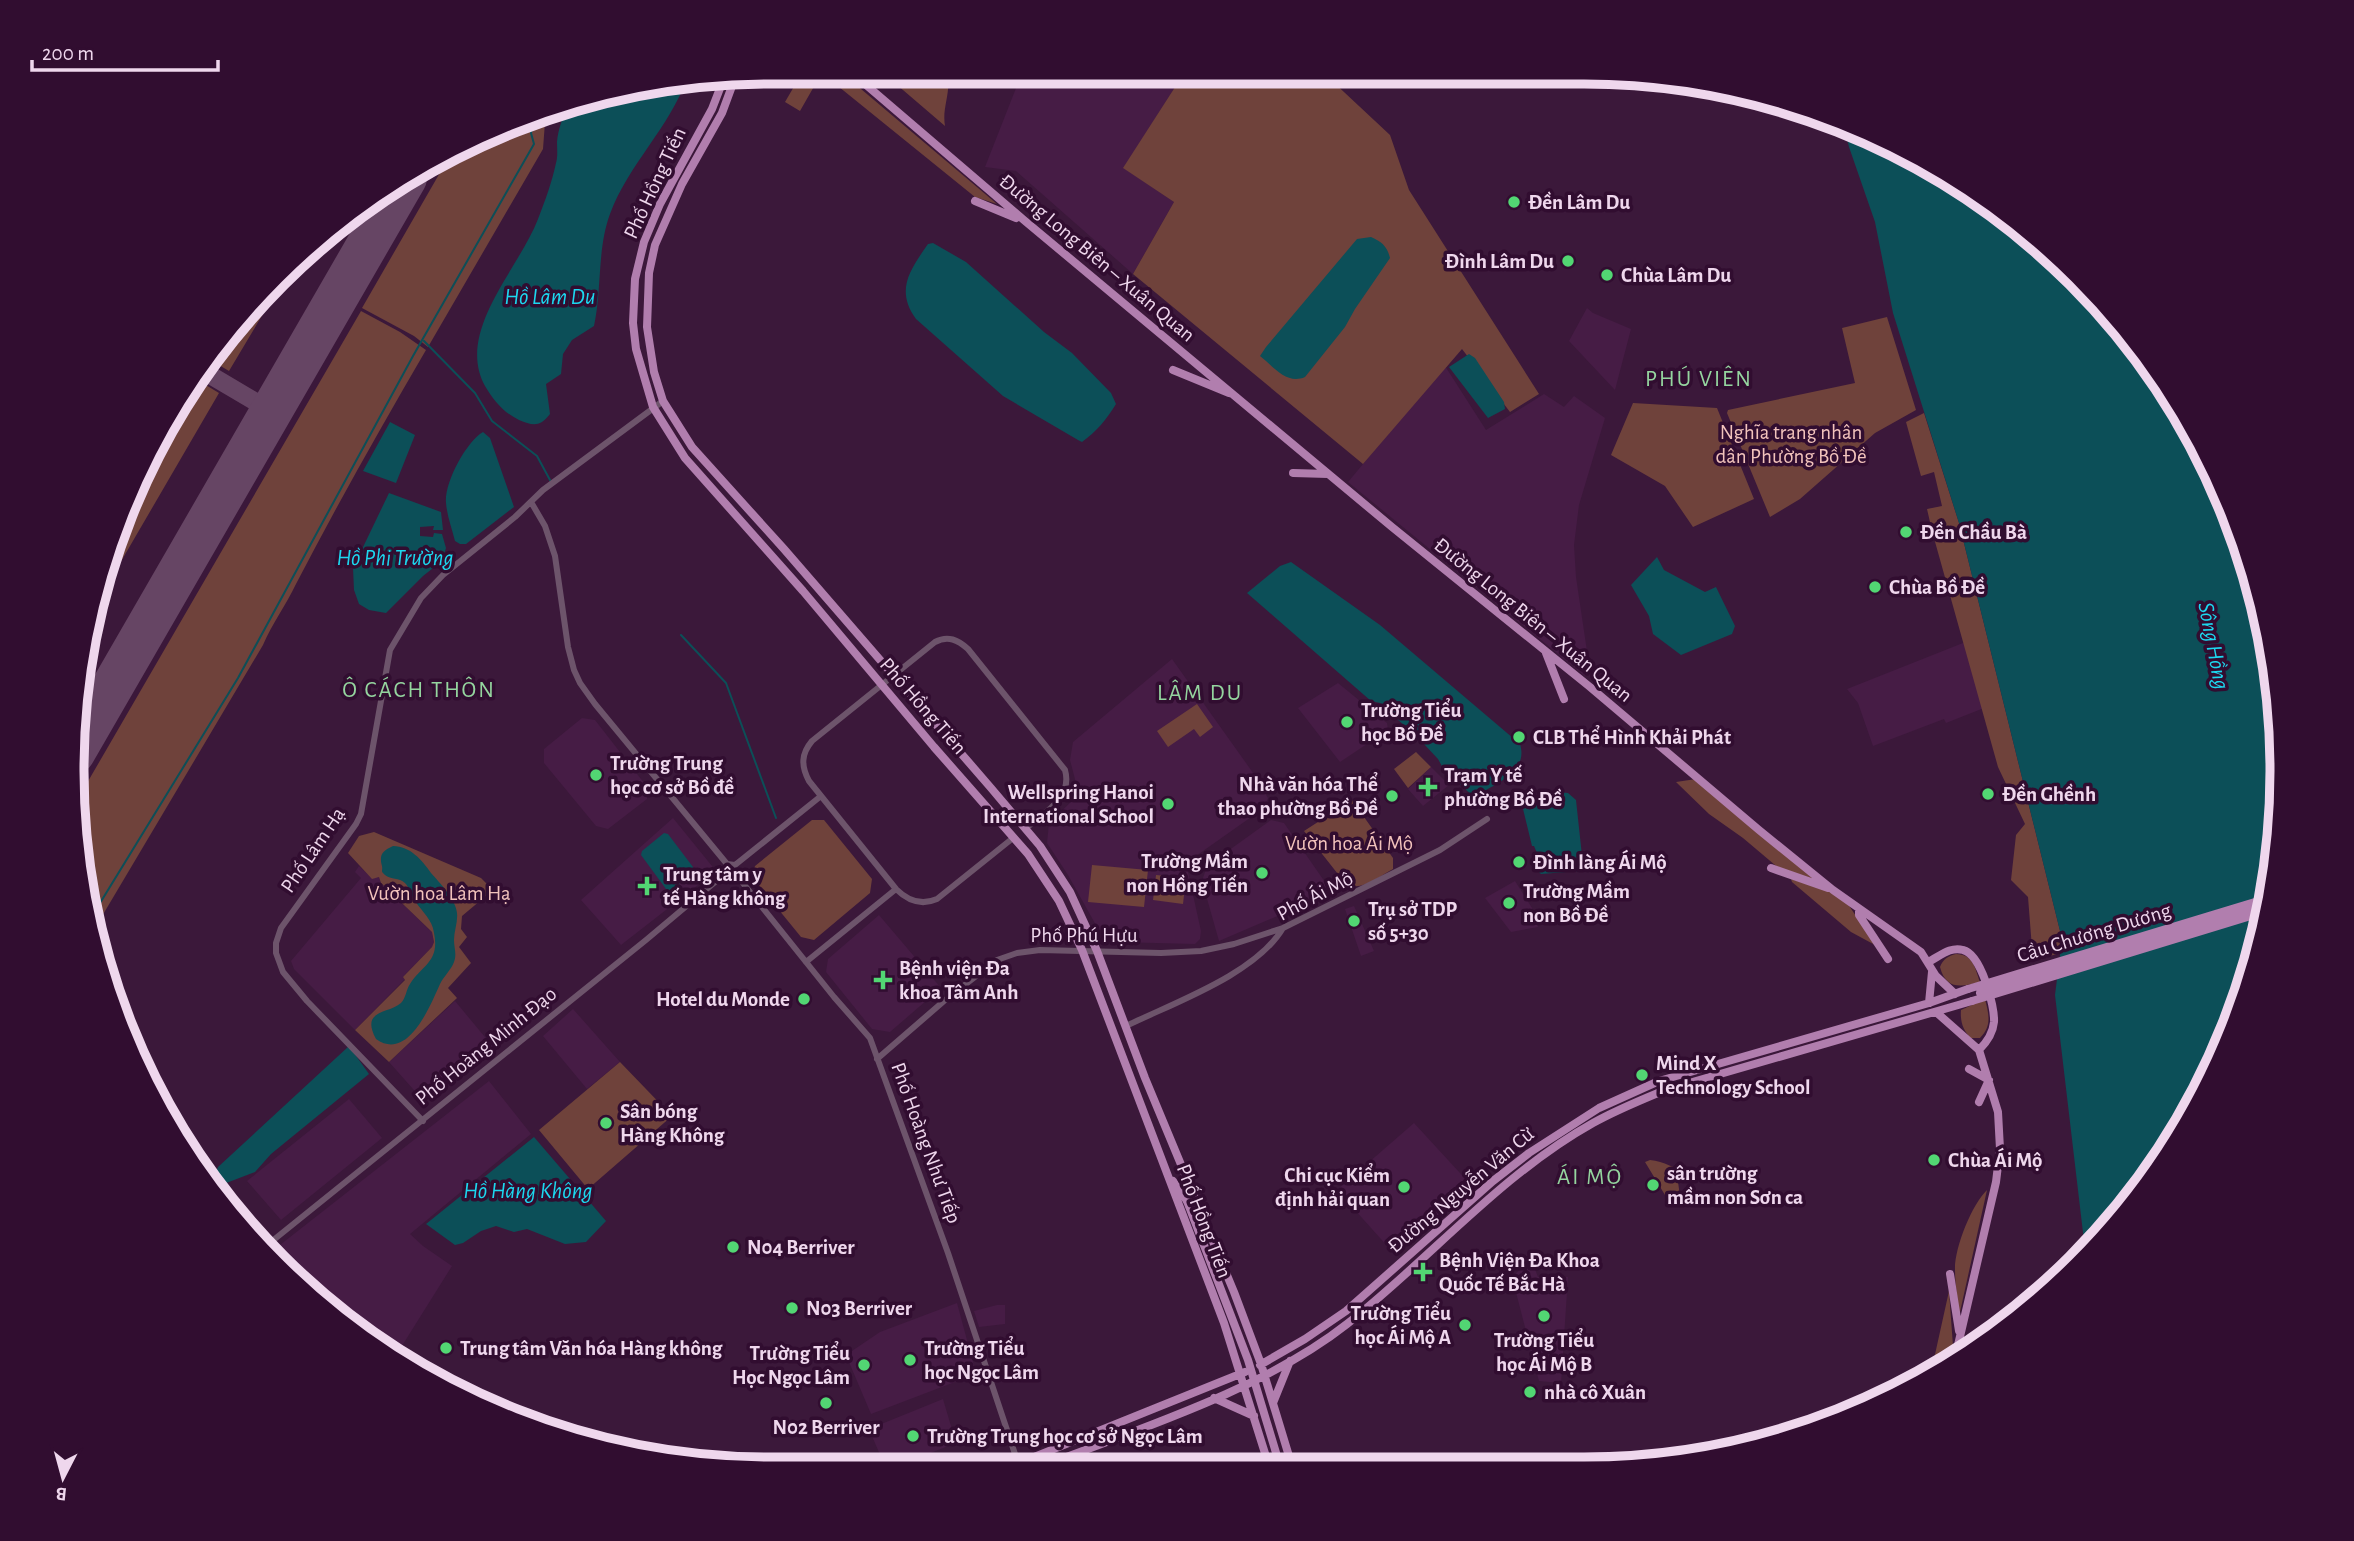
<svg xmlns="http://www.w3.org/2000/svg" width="2354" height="1541" font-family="'Alegreya Sans',sans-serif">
  <rect width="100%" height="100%" fill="#3b183a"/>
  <path fill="#461c45" d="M1020,78h86l14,8 6,-8h40l11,6 -53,84 50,34 -41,72 -117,-103 -31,-4z
    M1587,308l6,5 38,16 -16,61 -46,-49z
    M1445,366l41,64 58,-36 20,13 10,-11 31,22 -26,87 -5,40 2,32 12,81 -3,18 -237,-194z
    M1968,641l16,67 -38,15 -2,-4 -71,27 -15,-43 -11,-14z
    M1172,659l79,111 17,28 -4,10 -78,55 15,68 -1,8 -5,5 -79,-2 -19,-15 -29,-52 -21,-32 2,-20 23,-22 4,-18 -6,-23 3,-18z
    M1338,683l49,40 1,7 -48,32 -42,-54z
    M582,718l13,2 53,68 -1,11 -39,30 -12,-3 -52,-63v-14z
    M1431,767l18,18 -26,21 -15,-17z
    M673,818l43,53 -95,74 -40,-45z
    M1271,820l13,3 43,62 -3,11 -105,45 -17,-60 5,-15z
    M359,866l13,12 7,-1 2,6 51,49 2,10 -2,5 -29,30 2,2 -50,51 -61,-61 -3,-8 70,-83 -6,-6z
    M1515,881l17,27 6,19 -27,5 -26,-34z
    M1354,906l20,45 -13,5 -16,-47z
    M879,915l62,73 -51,44 -18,-3 -46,-57 2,-13z
    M455,1001l39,47 -62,51 -11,-1 -32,-36z
    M573,1009l47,53 -33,27 -44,-53z
    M489,1081l42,53 -121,100 13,12 29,20 -57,91 -85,-61 -39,-44z
    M349,1099l33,39 -101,82 -34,-39z
    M1414,1123l57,62 -67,60 -7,5 -8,-2 -52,-58z
    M1531,1259l7,18h30l-7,106 -22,-2 -27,-104z
    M957,1303l17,63 -6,11 -97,37 -25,-59 34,-23z
    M997,1305h8v19l-26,3 -5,-16z
    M943,1399l13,44 -54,21h-18l-15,-35z"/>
  <path fill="#6f423b" d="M799,78h8l9,5 -16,28 -15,-9z
    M828,78h20l149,126 -22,-7z
    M889,78h59c2,17 -6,31 -3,48z
    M1166,78h163l61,57 19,55 130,204 -29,18 -48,-63 -99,115 -230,-190 41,-72 -51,-34 54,-84z
    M546,109l-3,40 -115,198 -14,-11 -52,-28 87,-151z
    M294,262l-65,109 -22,-13 70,-82z
    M361,311l39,21 26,18c-45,77 -89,155 -130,234 -10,21 -24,40 -33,61l-171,288 -14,-72 -2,-59z
    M1887,317l29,93 -41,23 -75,66 -30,18 -43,-104 1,-3 127,-27 -13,-55z
    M194,378l25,15 -121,208 11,-55 56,-125z
    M1633,403l84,5 37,91 -61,28 -28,-41 -54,-31z
    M1924,413l35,110 103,416 -2,14 -27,8 -5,-64 -17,-17 5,-45 9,-11 -27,-57 -66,-236 -5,-22 15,-3 -8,-34 -13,4 -15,-54z
    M1197,704l16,23 -13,10 -6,-8 -26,18 -11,-16z
    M1416,752l15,15 -23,21 -14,-19z
    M1696,779l127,106 -42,-15 -38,-32 -34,-24 -33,-32z
    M1352,800l41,58v11c-15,8 -33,24 -48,14l-41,-52z
    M812,820h12l48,59 -2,14 -56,47 -13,-3 -49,-60 3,-11z
    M374,832l107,46 12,12 -31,26 -1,13 6,8 -8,10 12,16 -23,25 9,10 -68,64 -34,-32 50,-50 -2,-3 29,-30 2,-5 -2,-10 -51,-49 -2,-6 -7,2 -24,-26 11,-17z
    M1092,865l56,5 -4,37 -56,-5z
    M1156,875l30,3 -3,26 -30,-4z
    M1791,879l41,13 16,12 27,41 -24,-13 -59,-50z
    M1956,954c17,0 19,14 24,28 -19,5 -34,8 -40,-15 3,-8 8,-11 16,-13z
    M1985,999c4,16 7,27 -5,39h-9c-8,-7 -11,-17 -10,-28z
    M620,1062l52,54 -84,73 -49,-59z
    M1650,1160c15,1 26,11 40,10v4l-12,8 2,14 -12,4 -23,-38z
    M1987,1190l-27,122 -1,2c-1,-14 -4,-29 -4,-44 -1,-21 17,-66 32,-80z
    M1949,1291l4,55 -4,16 -14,9 -3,-3z"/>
  <path fill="#0c4f58" d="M679,78h8c-17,49 -59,87 -77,136 -13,35 -8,76 -16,112l-22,14 -9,14 -2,20 -15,10 4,30c-10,13 -17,12 -31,6 -15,-7 -26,-20 -34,-34 -30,-55 34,-117 53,-167 7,-18 14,-37 18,-56 2,-7 1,-14 1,-21 1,-13 6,-25 11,-36l1,-3z
    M1843,123l90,43 111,79 94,100 72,116 48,128 23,135 -5,137 -31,134 -56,125 -80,111 -22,20 -3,-10 -29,-246 7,-56 -103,-416 -66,-210 -18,-91 -26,-75z
    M1371,237c11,5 16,9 19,21l-35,51 -10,18 -40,50c-18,8 -31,-10 -45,-21l6,-9 91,-108z
    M933,243l33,19 78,70 28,21 39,40 5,11c-9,15 -20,28 -34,38l-4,-2 -75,-44 -87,-77c-21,-29 -6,-49 12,-75z
    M1469,354l6,4 29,44 1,7 -17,9 -39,-51z
    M390,422l25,13 -19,48 -33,-12z
    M483,432l7,6 24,69 -48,37h-6l-5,-3c-3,-12 -8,-25 -9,-38 -2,-20 20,-61 37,-71z
    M389,493l52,19 2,18h-10l1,-4 -14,1v9l13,1 1,-4 8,1 4,14 -4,13 -19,15 -37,37 -17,-3 -10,-6 -5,-14 -1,-22z
    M1657,557l7,13 41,22 11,-5 19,39 -3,8 -51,21 -28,-21 -4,-18 -18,-31z
    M1291,562l89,63 140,119c9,29 -26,40 -46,53l-30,-27 -6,-11 -15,-16 -43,-40 -9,-2 -124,-108 33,-27z
    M1559,792l9,1 8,7 7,65 -4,6 -38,3 -4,-4 -2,-15 2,-2 -3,-7h-2l-9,-37z
    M664,833l4,1 25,33 -2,7 -21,17 -4,-2 -25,-34 1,-4z
    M393,846c17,0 29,14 38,27 9,10 25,27 26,40 1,9 -3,18 -3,27 0,8 3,14 0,22 -3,8 -10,14 -14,22 -10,22 -32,78 -64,55 -16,-30 13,-25 25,-36 5,-5 5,-13 9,-19 12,-19 30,-22 24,-51 -2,-14 -11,-20 -19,-32 -4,-5 -5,-13 -10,-18 -6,-6 -14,-3 -20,-8 -5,-5 -2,-3 -3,-9 -3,-11 0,-15 11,-20z
    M349,1046l20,28 -98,80 -16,18 -34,13 -8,-5 5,-13z
    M534,1137l72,84 -20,21 -21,2 -38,-15 -13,3 -18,-6 -15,5 -18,12 -8,2 -29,-21z"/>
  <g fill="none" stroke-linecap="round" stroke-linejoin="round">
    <path stroke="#0c4f58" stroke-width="2" d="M424,341l51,52 17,28 45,35 13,24
      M681,635l45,48 50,135
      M89,921l149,-243 175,-322 121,-212 -3,-11 5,-19"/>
    <path stroke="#664564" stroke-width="18" d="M200,369l71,42"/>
    <path stroke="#664564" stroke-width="42" d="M74,753l332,-575"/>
    <path stroke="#6d546b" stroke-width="6" d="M531,502l14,24 10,30 13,91 6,23 6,13 15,21 132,160
      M1013,838l-76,61c-16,7 -29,2 -41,-10l-87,-108c-8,-15 -8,-27 3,-40l123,-99c13,-7 23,-2 33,7l97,121c8,28 -21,43 -40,59
      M727,864l8,1 86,-69
      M734,872l100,125 36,41 78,215 70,210
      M806,962l90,-73
      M1126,1026c47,-23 130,-52 157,-98l157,-78 47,-31
      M877,1059l67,-58 53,-41 20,-7 23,-3 121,3 40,-2 33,-7 49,-16
      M423,1121l-116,-120 -24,-29 -7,-19v-10l5,-15 75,-104 5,-10 29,-164 31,-52 22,-23 72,-58 28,-27 120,-89
      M266,1246l380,-306 81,-68"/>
    <path stroke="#b17eae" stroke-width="8" d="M724,78l-12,31 -52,95 -16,38 -9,37 -2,44 3,26 17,58 32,51 118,133 131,156 94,107 31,47 23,49 142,373 45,143
      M735,78l-13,35 -40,71 -27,61 -6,28 -2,54 7,45 9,29 29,46 92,102 207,239 49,58 30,46 27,59 48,127 89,214 27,72 31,102
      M858,78l167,143 367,306 198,160 169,143 74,60 88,62 15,24 19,18
      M975,201l41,17
      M1173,370l56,23
      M1293,473l35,1
      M1546,653l18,46
      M1771,868l57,20
      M1859,909v6l29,44
      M1928,962c11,-5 22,-16 35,-12 18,4 32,56 31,72 -1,11 -7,20 -15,28
      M1929,1003l3,-31
      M1936,1012l43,38
      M1969,1069l20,11 -10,22
      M1173,1181l14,20
      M1950,1274l9,57
      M1955,1358l41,-176 4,-33 -2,-37 -19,-62
      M1260,1365l45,-26 41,-28 147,-130 36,-28 70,-45 60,-27 270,-78 39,-14
      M1214,1398l40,18
      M1273,1403l17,-42
      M1014,1465l231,-93
      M1045,1465c97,-37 221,-77 302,-141 83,-65 153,-149 246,-201 23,-13 48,-23 72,-33l307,-89"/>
    <path stroke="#b17eae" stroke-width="8" d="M1968,989l300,-91
      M1980,993l286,-87
      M1972,1001l292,-89
      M1187,1201l61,159 32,106"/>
  </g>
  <g fill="#52d673" stroke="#310d30" stroke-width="2.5">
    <circle cx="1514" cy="202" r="7"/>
    <circle cx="1568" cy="261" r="7"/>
    <circle cx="1607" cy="275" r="7"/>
    <circle cx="1906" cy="532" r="7"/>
    <circle cx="1875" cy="587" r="7"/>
    <circle cx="1347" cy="722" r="7"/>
    <circle cx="1519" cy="737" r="7"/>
    <circle cx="596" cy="775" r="7"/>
    <path d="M1424.5 776.5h7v7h7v7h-7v7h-7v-7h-7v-7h7z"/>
    <circle cx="1988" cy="794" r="7"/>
    <circle cx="1392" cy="796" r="7"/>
    <circle cx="1168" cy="804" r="7"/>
    <circle cx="1519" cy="862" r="7"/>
    <circle cx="1262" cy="873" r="7"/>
    <path d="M643.5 875.5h7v7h7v7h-7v7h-7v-7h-7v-7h7z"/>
    <circle cx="1509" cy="903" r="7"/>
    <circle cx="1354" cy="921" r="7"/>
    <path d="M879.5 969.5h7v7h7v7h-7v7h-7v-7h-7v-7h7z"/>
    <circle cx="804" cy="999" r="7"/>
    <circle cx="1642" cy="1075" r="7"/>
    <circle cx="606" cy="1123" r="7"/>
    <circle cx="1934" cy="1160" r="7"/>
    <circle cx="1653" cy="1185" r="7"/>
    <circle cx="1404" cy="1187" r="7"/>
    <circle cx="733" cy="1247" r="7"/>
    <path d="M1419.5 1261.5h7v7h7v7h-7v7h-7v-7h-7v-7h7z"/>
    <circle cx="792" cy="1308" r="7"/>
    <circle cx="1544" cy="1316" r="7"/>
    <circle cx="1465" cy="1325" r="7"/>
    <circle cx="446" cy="1348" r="7"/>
    <circle cx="910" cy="1360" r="7"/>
    <circle cx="864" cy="1365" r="7"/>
    <circle cx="1530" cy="1392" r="7"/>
    <circle cx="826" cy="1403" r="7"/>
    <circle cx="913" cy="1436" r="7"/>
  </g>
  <g text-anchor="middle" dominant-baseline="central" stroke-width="7" stroke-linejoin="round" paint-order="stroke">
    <g font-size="21" fill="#efd7ed" stroke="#310d30">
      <text transform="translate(655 183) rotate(-65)">Phố Hồng Tiến</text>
      <text transform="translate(1097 258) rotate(40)">Đường Long Biên – Xuân Quan</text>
      <text transform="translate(1533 620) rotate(39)">Đường Long Biên – Xuân Quan</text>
      <text transform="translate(923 706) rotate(49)">Phố Hồng Tiến</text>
      <text transform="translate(313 850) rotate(-56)">Phố Lâm Hạ</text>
      <text transform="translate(1315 896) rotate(-28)">Phố Ái Mộ</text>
      <text transform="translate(2094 933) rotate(-17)">Cầu Chương Dương</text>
      <text x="1084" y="935">Phố Phú Hựu</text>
      <text transform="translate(486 1046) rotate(-39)">Phố Hoàng Minh Đạo</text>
      <text transform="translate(926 1143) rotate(70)">Phố Hoàng Như Tiếp</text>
      <text transform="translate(1461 1190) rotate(-40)">Đường Nguyễn Văn Cừ</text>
      <text transform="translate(1204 1221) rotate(69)">Phố Hồng Tiến</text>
    </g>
    <g font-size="21" font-weight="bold" fill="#efd7ed" stroke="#310d30" text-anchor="start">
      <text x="1528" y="202">Đền Lâm Du</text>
      <text x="1554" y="261" text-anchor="end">Đình Lâm Du</text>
      <text x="1621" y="275">Chùa Lâm Du</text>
      <text x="1920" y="532">Đền Chầu Bà</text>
      <text x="1889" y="587">Chùa Bồ Đề</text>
      <text x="1361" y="710">Trường Tiểu<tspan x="1361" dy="24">học Bồ Đề</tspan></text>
      <text x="1533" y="737">CLB Thể Hình Khải Phát</text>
      <text x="610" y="763">Trường Trung<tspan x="610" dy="24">học cơ sở Bồ đề</tspan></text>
      <text x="1444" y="775">Trạm Y tế<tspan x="1444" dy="24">phường Bồ Đề</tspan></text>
      <text x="1378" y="784" text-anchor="end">Nhà văn hóa Thể<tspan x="1378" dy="24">thao phường Bồ Đề</tspan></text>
      <text x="1154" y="792" text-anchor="end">Wellspring Hanoi<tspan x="1154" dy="24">International School</tspan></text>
      <text x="2002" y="794">Đền Ghềnh</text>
      <text x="1248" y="861" text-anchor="end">Trường Mầm<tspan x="1248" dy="24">non Hồng Tiến</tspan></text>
      <text x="1533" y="862">Đình làng Ái Mộ</text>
      <text x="663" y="874">Trung tâm y<tspan x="663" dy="24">tế Hàng không</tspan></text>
      <text x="1523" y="891">Trường Mầm<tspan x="1523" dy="24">non Bồ Đề</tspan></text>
      <text x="1368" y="909">Trụ sở TDP<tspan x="1368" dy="24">số 5+30</tspan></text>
      <text x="899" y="968">Bệnh viện Đa<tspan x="899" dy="24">khoa Tâm Anh</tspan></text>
      <text x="790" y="999" text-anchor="end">Hotel du Monde</text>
      <text x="1656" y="1063">Mind X<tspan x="1656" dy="24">Technology School</tspan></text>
      <text x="620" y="1111">Sân bóng<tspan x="620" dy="24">Hàng Không</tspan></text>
      <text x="1948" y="1160">Chùa Ái Mộ</text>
      <text x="1667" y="1173">sân trường<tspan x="1667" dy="24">mầm non Sơn ca</tspan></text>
      <text x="1390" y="1175" text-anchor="end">Chi cục Kiểm<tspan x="1390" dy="24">định hải quan</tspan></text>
      <text x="747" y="1247">N04 Berriver</text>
      <text x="1439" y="1260">Bệnh Viện Đa Khoa<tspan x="1439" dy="24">Quốc Tế Bắc Hà</tspan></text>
      <text x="806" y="1308">N03 Berriver</text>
      <text x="1451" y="1313" text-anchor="end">Trường Tiểu<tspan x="1451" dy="24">học Ái Mộ A</tspan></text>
      <text x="1544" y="1340" text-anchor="middle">Trường Tiểu<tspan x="1544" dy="24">học Ái Mộ B</tspan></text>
      <text x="460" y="1348">Trung tâm Văn hóa Hàng không</text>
      <text x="924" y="1348">Trường Tiểu<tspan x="924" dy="24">học Ngọc Lâm</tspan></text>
      <text x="850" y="1353" text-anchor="end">Trường Tiểu<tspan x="850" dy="24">Học Ngọc Lâm</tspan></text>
      <text x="1544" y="1392">nhà cô Xuân</text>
      <text x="826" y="1427" text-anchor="middle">N02 Berriver</text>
      <text x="927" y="1436">Trường Trung học cơ sở Ngọc Lâm</text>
    </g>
    <g font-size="21" fill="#f2c3bc" stroke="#310d30">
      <text x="1791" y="432">Nghĩa trang nhân<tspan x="1791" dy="24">dân Phường Bồ Đề</tspan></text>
      <text x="1349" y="843">Vườn hoa Ái Mộ</text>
      <text x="439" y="893">Vườn hoa Lâm Hạ</text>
    </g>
    <g font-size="23" font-style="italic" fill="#1cd8ef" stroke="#310d30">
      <text x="550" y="297">Hồ Lâm Du</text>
      <text x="395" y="558">Hồ Phi Trường</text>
      <text transform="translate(2213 646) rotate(79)">Sông Hồng</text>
      <text x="528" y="1191">Hồ Hàng Không</text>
    </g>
    <g font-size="23" letter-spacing="2" fill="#95d59f" stroke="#310d30">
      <text x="1699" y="379">PHÚ VIÊN</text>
      <text x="419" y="690">Ô CÁCH THÔN</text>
      <text x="1200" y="693">LÂM DU</text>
      <text x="1590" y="1177">ÁI MỘ</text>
    </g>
  </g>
  <path d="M0 0H2354V1541H0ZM770 84H1584A686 686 0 0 1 2270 770V771A686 686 0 0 1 1584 1457H770A686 686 0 0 1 84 771V770A686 686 0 0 1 770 84Z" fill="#310d30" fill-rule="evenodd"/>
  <path fill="none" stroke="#efd7ed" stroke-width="9" d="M770 84H1584A686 686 0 0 1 2270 770V771A686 686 0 0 1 1584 1457H770A686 686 0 0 1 84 771V770A686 686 0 0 1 770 84Z"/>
  <g transform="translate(63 1478) rotate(186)" stroke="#310d30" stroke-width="5" paint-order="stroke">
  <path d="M0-5L12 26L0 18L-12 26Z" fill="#efd7ed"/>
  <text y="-10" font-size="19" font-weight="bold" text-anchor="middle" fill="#efd7ed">B</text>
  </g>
  <path d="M32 60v10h186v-10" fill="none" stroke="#efd7ed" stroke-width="3.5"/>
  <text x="42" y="60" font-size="21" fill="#efd7ed" stroke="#310d30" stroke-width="5" paint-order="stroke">200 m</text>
</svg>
